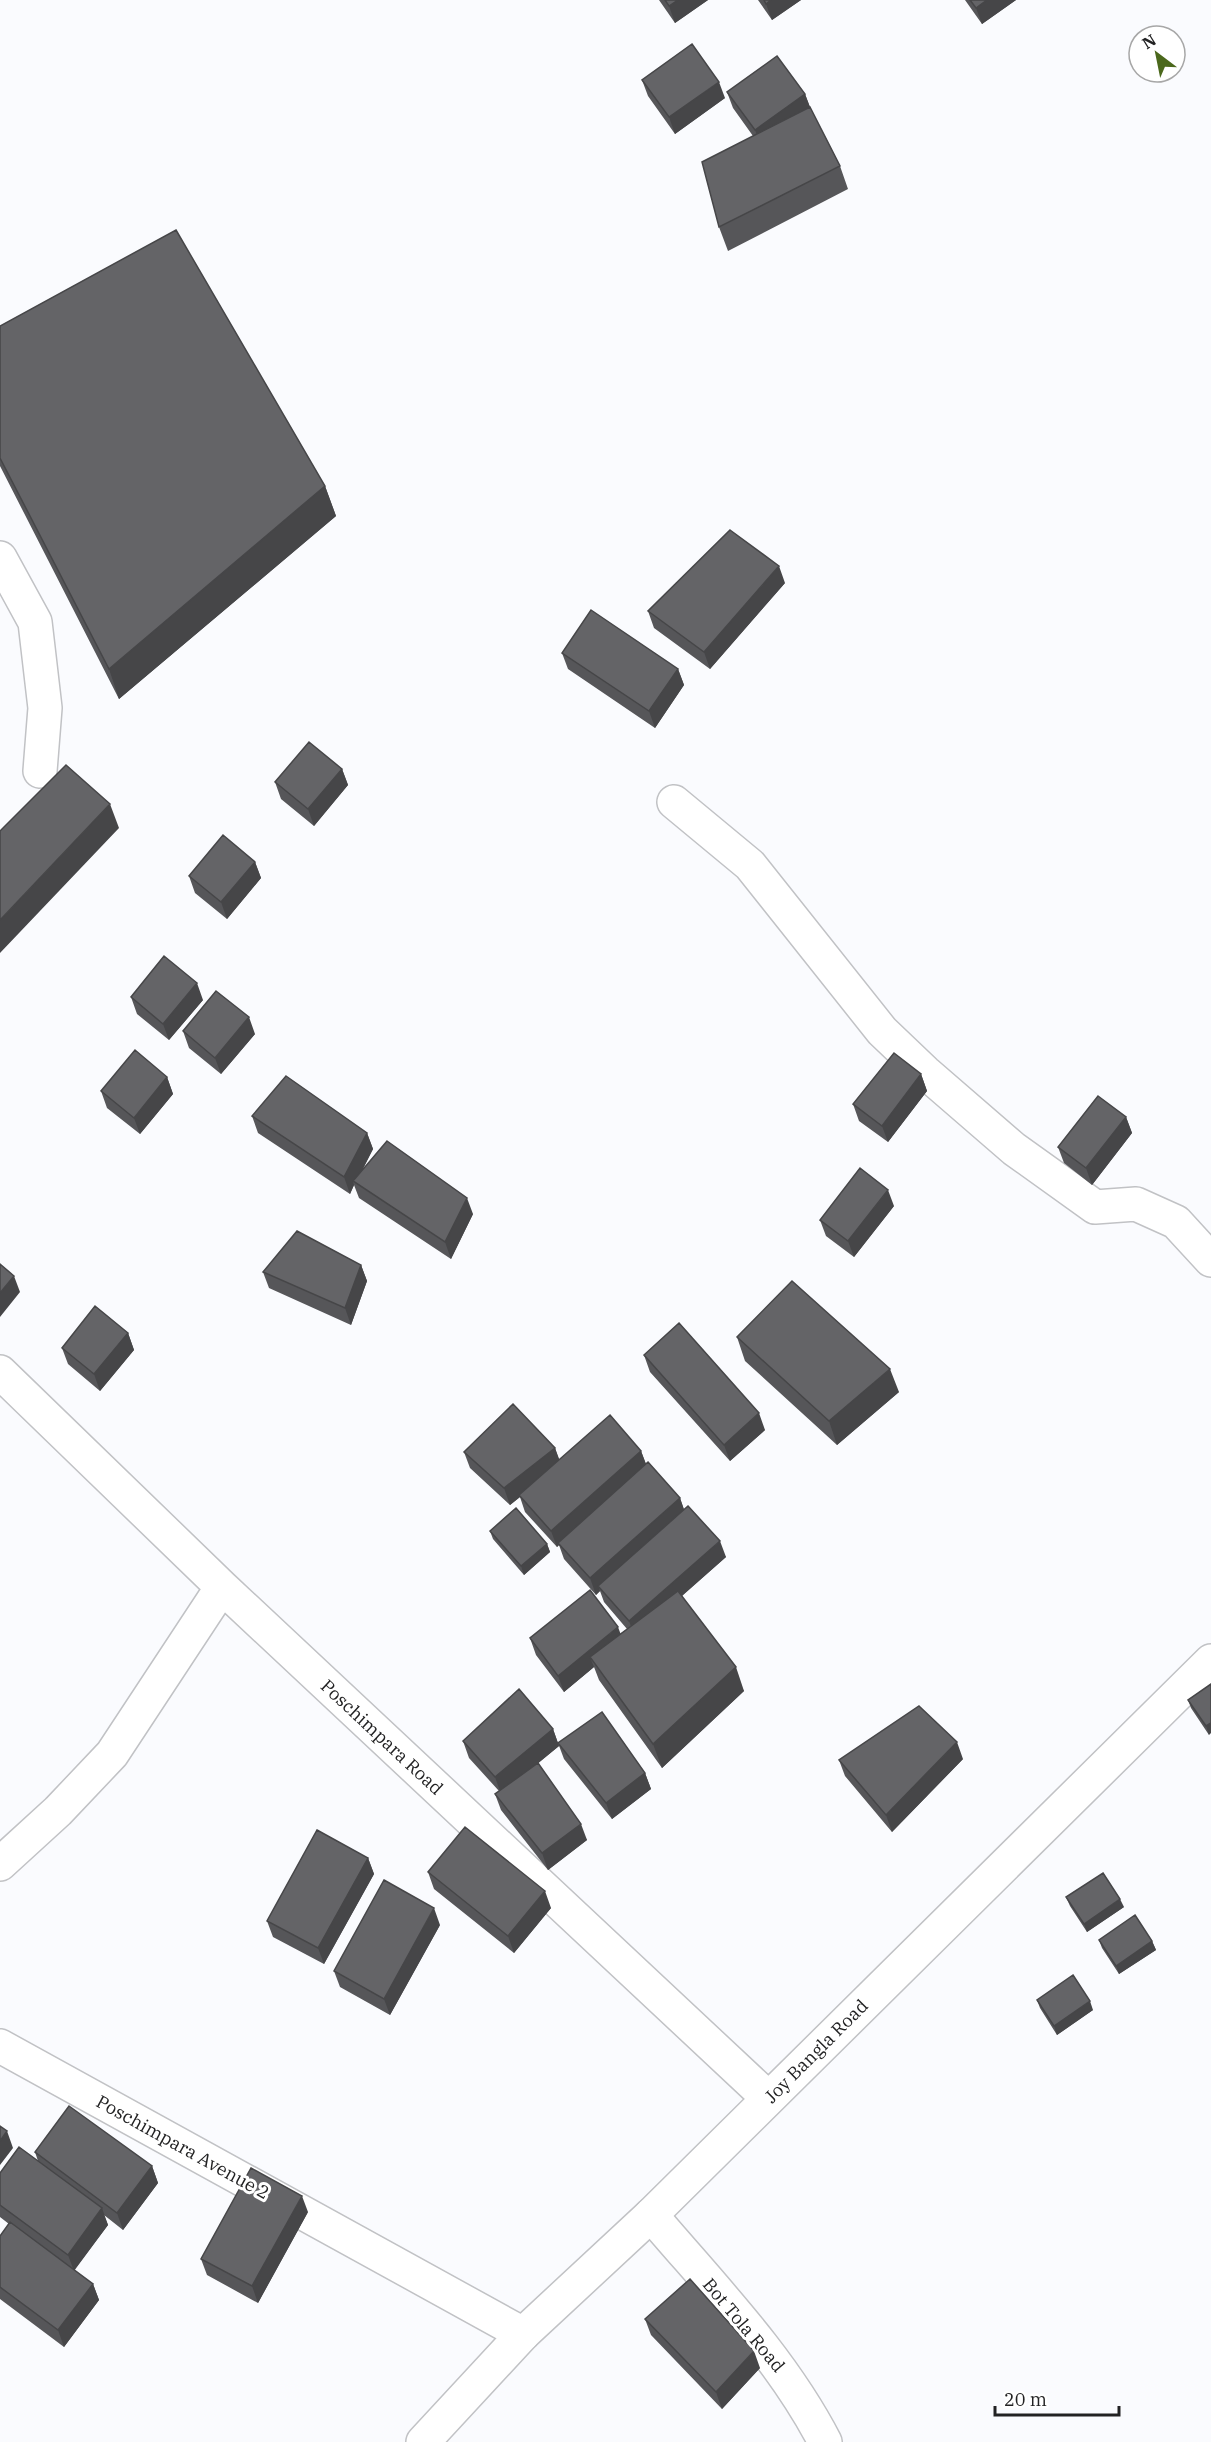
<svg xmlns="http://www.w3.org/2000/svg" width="1211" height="2442" font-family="'IBM Plex Serif',serif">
  <rect width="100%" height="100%" fill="#fafbfe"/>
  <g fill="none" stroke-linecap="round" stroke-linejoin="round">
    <defs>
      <path id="street" d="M0,558l35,64 10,86 -5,63
        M674,802l76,63 132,166 43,41 89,77 81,58 41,-3 40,18 35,38
        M0,1372l222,215 546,511
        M0,1864l58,-53 54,-57 110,-167
        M0,2046l523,288
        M651,2215c62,73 130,142 174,227"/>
      <path id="secondary" d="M423,2442l100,-108 128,-119 560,-554"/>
    </defs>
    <use href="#street" stroke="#c1c2c5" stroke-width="36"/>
    <use href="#secondary" stroke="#c1c2c5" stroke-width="36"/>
    <use href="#street" stroke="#fff" stroke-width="33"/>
    <use href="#secondary" stroke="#fff" stroke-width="33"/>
  </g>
  <path fill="#565659" d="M659,0h49l-33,23z
    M758,0h43l-29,20z
    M965,0h51l-34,24z
    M642,80l83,18 -50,36 -27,-38z
    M727,92l78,2 5,13 30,59 8,23 -120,62 -9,-24 34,-91 -20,-28z
    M0,326l325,160 11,30 -217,183 -119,-233z
    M785,583l-75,86 -56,-41 -6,-17z
    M562,653l116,16 6,16 -29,43 -87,-59z
    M342,769l6,16 -34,41 -33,-27 -6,-17z
    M255,862l6,16 -34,41 -32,-26 -6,-17z
    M131,997l72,3 -34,40 -32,-26z
    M183,1031l72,3 -34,40 -32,-26z
    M921,1074l6,17 -39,51 -29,-21 -6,-17z
    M167,1077l6,17 -33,40 -33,-26 -6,-17z
    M252,1116l115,17 6,16 -11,21 111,44 -22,45 -92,-61 -5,-13 -4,9 -92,-61z
    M1126,1117l6,16 -40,52 -28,-22 -6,-16z
    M894,1206l-40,51 -28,-21 -6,-16z
    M361,1265l6,16 -16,44 -82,-37 -6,-16z
    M128,1333l6,17 -34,41 -32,-27 -6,-16z
    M737,1337l162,55 -62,53 -92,-84z
    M644,1355l121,75 -35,31 -80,-89z
    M555,1448l4,12 82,-9 5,13 34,34 4,12 42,47 -44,39 62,95 -82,77 -63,-88 -5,-13 -30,25 -28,-37 -6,-17 90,-4 7,-5 -23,-27 -4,-11 -4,4 -32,-36 -5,-14 -2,2 -32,-35 -5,-15 -10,8 -40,-37 -6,-16z
    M490,1531l57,13 3,8 -26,23 -31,-36z
    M1211,1684l-2,51 -18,-27 -3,-8z
    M553,1729l6,17 -21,17 49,77 -39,30 -47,-60 -6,-16 4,-3 -30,-33 -6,-17z
    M558,1743l87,30 6,16 -39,30 -48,-60z
    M963,1759l-71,73 -47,-56 -6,-16z
    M368,1858l6,16 -50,90 -51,-27 -6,-16z
    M428,1872l123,36 -37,45 -80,-64z
    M1066,1897l58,10 -37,25 -17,-26z
    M440,1925l-50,90 -50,-28 -6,-16z
    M1099,1940l53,1 4,9 -37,24 -17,-26z
    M1037,2000l56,10 -36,25 -17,-27z
    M35,2152l117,14 6,17 -35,47 -19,-15 4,10 -34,45 19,14 6,16 -35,47 -64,-48v-63l9,-12 -9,-7v-44l38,-12z
    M308,2212l-50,91 -51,-28 -6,-16z
    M645,2319l115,49 -38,41 -71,-74z"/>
  <path fill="#464648" d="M678,0h30l-33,23 -6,-17z
    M771,0h30l-29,20 -6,-16z
    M987,0h29l-34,24 -6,-16z
    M719,82l6,16 -50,36 -6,-17z
    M805,94l6,16 -50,36 -6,-16z
    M325,486l11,30 -217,183 -10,-30z
    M779,566l6,17 -75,86 -6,-17z
    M678,669l6,16 -29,43 -6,-17z
    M342,769l6,16 -34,41 -6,-17z
    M110,804l9,24 -119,125v-33z
    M255,862l6,16 -34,41 -6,-17z
    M197,983l6,17 -34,40 -6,-16z
    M249,1017l6,17 -34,40 -6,-16z
    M921,1074l6,17 -39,51 -6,-16z
    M167,1077l6,17 -33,40 -6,-16z
    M1126,1117l6,16 -40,52 -6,-17z
    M367,1133l6,16 -17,34 -3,-2 1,4 -4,9 -6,-17z
    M888,1190l6,16 -40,51 -6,-16z
    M467,1198l6,16 -22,45 -6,-17z
    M361,1265l6,16 -16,44 -6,-17z
    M14,1276l6,16 -20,25v-24z
    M128,1333l6,17 -34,41 -6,-17z
    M890,1369l9,23 -62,53 -8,-24z
    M759,1413l6,17 -35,31 -6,-16z
    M555,1448l6,16 -51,41 -6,-17z
    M641,1451l6,16 -89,76 1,2 -2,2 -6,-16z
    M680,1498l6,17 -88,71 2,5 -4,4 -6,-17z
    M720,1541l6,16 -91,80 -6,-16z
    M547,1544l3,8 -26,23 -3,-9z
    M618,1627l6,16 -34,14 4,10 -30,25 -6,-16z
    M736,1667l8,24 -82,77 -9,-24z
    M1211,1723v10l-2,2 -3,-9z
    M553,1729l6,17 -58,48 -6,-17z
    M957,1742l6,17 -71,73 -6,-17z
    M645,1773l6,16 -39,30 -6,-16z
    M581,1824l6,16 -39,30 -6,-17z
    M368,1858l6,16 -50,90 -6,-16z
    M545,1891l6,17 -37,45 -6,-17z
    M1120,1899l4,8 -37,25 -3,-8z
    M434,1908l6,17 -50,90 -6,-16z
    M1152,1941l4,9 -37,24 -3,-8z
    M1090,2001l3,9 -36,25 -3,-9z
    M7,2131l6,17 -13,17v-24z
    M152,2166l6,17 -35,47 -6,-17z
    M302,2196l6,16 -50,91 -6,-17z
    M102,2208l6,17 -34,46 -6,-16z
    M93,2284l6,16 -35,47 -6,-17z
    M754,2351l6,17 -38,41 -6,-17z"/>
  <path fill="#646467" stroke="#464648" stroke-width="1.5" d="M665,0h13l-9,6z
    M764,0h7l-5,4z
    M970,0h17l-11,8z
    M692,44l27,38 -50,35 -27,-37z
    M777,56l28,38 -50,36 -28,-38z
    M810,107l30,59 -121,61 -17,-65z
    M176,230l149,256 -216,183 -109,-211v-132z
    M730,530l49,36 -75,86 -56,-41z
    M591,610l87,59 -29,42 -87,-58z
    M309,742l33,27 -34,40 -33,-27z
    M66,765l44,39 -110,116v-89z
    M223,835l32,27 -34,40 -32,-26z
    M164,956l33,27 -34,41 -32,-27z
    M216,991l33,26 -34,41 -32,-27z
    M135,1050l32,27 -33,41 -33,-27z
    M894,1053l27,21 -39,52 -29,-22z
    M286,1076l81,57 -23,44 -92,-61z
    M1098,1096l28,21 -40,51 -28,-21z
    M387,1141l80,57 -22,44 -92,-61z
    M860,1168l28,22 -40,51 -28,-21z
    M297,1231l64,34 -16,43 -82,-36z
    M0,1264l14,12 -14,17z
    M792,1281l98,88 -61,52 -92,-84z
    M95,1306l33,27 -34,41 -32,-26z
    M679,1323l80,90 -35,32 -80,-90z
    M513,1404l42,44 -51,40 -40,-36z
    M610,1415l31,36 -90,80 -32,-36z
    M648,1462l32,36 -90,80 -32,-35z
    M688,1506l32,35 -91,80 -31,-35z
    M516,1508l31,36 -26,22 -31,-35z
    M590,1590l28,37 -60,49 -28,-38z
    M678,1591l58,76 -83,77 -63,-87z
    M1211,1684v39l-5,3 -18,-26z
    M519,1689l34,40 -58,48 -32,-36z
    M919,1706l38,36 -71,73 -47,-55z
    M602,1712l43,61 -39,30 -48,-60z
    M538,1763l43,61 -39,29 -47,-59z
    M465,1827l80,64 -37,45 -80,-64z
    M317,1830l51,28 -50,90 -51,-27z
    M1103,1873l17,26 -36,25 -18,-27z
    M384,1880l50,28 -50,91 -50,-28z
    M1135,1915l17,26 -36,25 -17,-26z
    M1073,1975l17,26 -36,25 -17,-26z
    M69,2106l83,60 -35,47 -82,-61z
    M0,2126l7,5 -7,10z
    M19,2147l83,61 -34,47 -68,-50v-32z
    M251,2168l51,28 -50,90 -51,-27z
    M10,2222l83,62 -35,46 -58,-43v-51z
    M690,2279l64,72 -38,41 -71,-73z"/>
  <g text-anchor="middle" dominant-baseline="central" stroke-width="6" stroke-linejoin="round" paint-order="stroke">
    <g font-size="18" fill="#222223" stroke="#fff">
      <text transform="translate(382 1737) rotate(43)">Poschimpara Road</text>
      <text transform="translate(816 2051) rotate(-45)">Joy Bangla Road</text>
      <text transform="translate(183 2147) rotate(29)">Poschimpara Avenue 2</text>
      <text transform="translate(744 2325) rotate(50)">Bot Tola Road</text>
    </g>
  </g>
  <g transform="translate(1157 54) rotate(328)"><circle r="28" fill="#ffffff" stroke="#a7a7a7" stroke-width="1.5"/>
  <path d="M0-4.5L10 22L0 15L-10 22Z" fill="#4b681c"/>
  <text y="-9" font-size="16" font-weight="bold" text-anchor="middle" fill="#222223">N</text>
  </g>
  <path d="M995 2406v9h124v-9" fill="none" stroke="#222223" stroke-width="3"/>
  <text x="1004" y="2406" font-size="18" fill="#222223" stroke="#ffffff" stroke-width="4.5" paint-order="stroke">20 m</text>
</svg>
